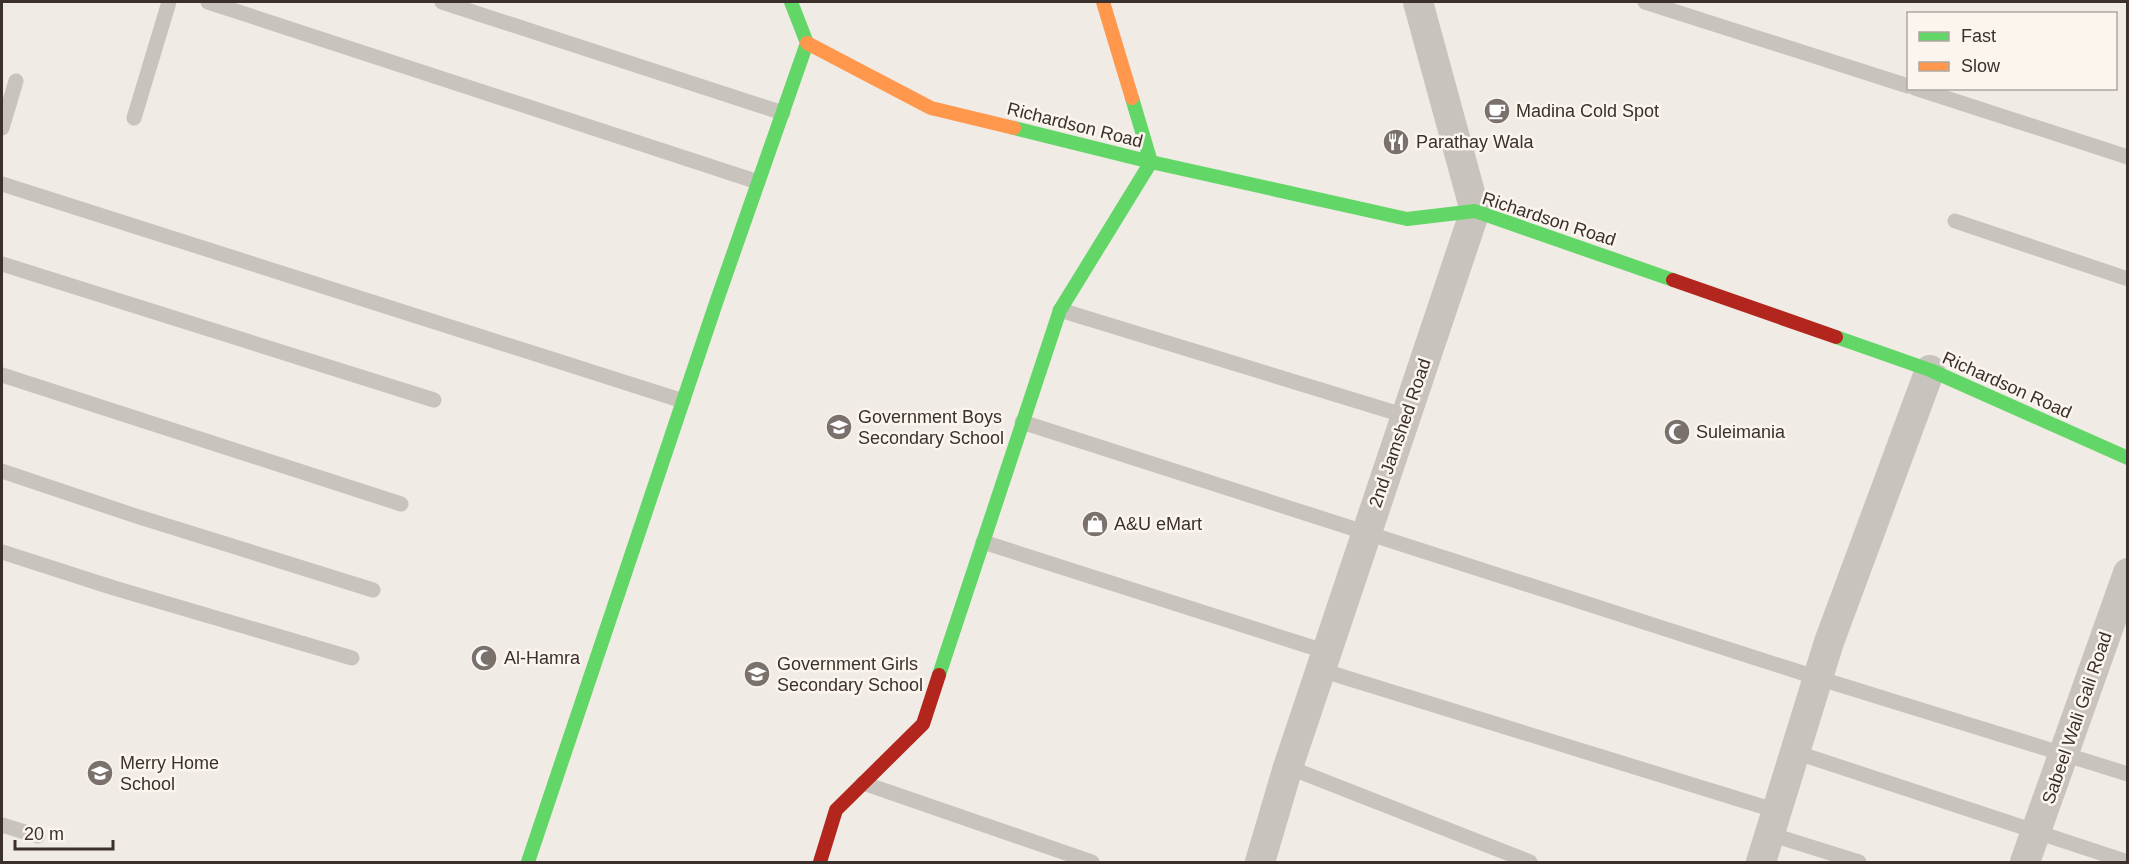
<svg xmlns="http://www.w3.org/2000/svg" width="2129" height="864" font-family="Helvetica,sans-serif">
  <rect width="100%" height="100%" fill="#f0ebe5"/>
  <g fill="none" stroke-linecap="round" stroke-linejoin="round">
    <path stroke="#c9c3be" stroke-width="15" d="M208,2l550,180
      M442,2l341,111
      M1645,2l263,84
      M1915,88l213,69
      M134,118l35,-116
      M2,128l14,-47
      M2,184l681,217
      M1955,221l173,58
      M2,264l432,136
      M1060,310l346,106
      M2,375l399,129
      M1022,422l796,256 310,96
      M2,471l134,45 237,74
      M983,542l344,110
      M2,552l112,36 238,70
      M1321,670l456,141
      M1795,752l333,110
      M1288,767l242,95
      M863,783l229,79
      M2,825l36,11
      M1770,834l89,28"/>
    <path stroke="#c9c3be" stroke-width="30" d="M1260,862l28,-95 187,-556 -57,-209
      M1761,862l68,-220 101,-272
      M2025,862l103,-289"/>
    <path stroke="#63d668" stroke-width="14" d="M791,2l16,41
      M1014,128l137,34 256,57 68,-8 198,69
      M1836,337l94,33 198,88
      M939,675l121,-365 91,-148 -19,-64
      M528,862l189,-562 90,-257"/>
    <path stroke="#ff974d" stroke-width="14" d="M1103,2l29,96
      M807,43l124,65 83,20"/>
    <path stroke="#b3261e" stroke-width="14" d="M1673,280l163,57
      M820,862l16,-52 87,-86 16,-49"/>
  </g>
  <defs>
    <symbol id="cafe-disc" viewBox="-11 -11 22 22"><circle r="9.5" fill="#7a716c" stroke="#fbf5ee"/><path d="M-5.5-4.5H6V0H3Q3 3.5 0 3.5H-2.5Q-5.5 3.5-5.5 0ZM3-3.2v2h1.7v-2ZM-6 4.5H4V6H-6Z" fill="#fff"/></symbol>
    <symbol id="restaurant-disc" viewBox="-11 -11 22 22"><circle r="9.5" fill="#7a716c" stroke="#fbf5ee"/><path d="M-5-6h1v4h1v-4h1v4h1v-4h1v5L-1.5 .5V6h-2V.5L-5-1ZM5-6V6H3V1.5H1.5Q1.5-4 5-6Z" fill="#fff"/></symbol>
    <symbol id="school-disc" viewBox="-11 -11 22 22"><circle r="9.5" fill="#7a716c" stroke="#fbf5ee"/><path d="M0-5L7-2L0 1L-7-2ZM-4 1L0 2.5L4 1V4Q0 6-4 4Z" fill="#fff"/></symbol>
    <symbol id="mosque-disc" viewBox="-11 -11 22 22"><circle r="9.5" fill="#7a716c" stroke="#fbf5ee"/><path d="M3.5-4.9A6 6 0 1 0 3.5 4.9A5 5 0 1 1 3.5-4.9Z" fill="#fff"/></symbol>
    <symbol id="shop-disc" viewBox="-11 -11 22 22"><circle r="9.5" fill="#7a716c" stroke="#fbf5ee"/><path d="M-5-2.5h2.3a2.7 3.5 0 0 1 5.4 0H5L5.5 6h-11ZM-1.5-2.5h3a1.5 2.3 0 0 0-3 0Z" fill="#fff"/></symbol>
  </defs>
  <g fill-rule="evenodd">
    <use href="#cafe-disc" x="1482" y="96" width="30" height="30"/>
    <use href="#restaurant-disc" x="1381" y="127" width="30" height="30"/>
    <use href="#school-disc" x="824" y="412" width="30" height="30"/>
    <use href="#mosque-disc" x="1662" y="417" width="30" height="30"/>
    <use href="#shop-disc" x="1080" y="509" width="30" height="30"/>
    <use href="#mosque-disc" x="469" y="643" width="30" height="30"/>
    <use href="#school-disc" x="742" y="659" width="30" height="30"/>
    <use href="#school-disc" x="85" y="758" width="30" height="30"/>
  </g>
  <g text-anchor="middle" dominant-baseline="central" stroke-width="5" stroke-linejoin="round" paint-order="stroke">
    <g font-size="18" fill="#3b302b" stroke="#fbf5ee" text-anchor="start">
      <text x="1516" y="111">Madina Cold Spot</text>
      <text x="1416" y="142">Parathay Wala</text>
      <text x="858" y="417">Government Boys<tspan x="858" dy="21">Secondary School</tspan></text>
      <text x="1696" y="432">Suleimania</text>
      <text x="1114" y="524">A&amp;U eMart</text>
      <text x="504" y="658">Al-Hamra</text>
      <text x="777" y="664">Government Girls<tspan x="777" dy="21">Secondary School</tspan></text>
      <text x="120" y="763">Merry Home<tspan x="120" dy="21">School</tspan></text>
    </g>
    <g font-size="18" fill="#3b302b" stroke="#fbf5ee">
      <text transform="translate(1075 125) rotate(14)">Richardson Road</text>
      <text transform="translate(1549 219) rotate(18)">Richardson Road</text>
      <text transform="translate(2007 385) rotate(24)">Richardson Road</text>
      <text transform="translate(1400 433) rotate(-71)">2nd Jamshed Road</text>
      <text transform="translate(2077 718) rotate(-71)">Sabeel Wali Gali Road</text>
    </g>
  </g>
  <rect width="2129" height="864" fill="none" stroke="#3b302b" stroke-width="6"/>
  <rect x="1907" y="12" width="210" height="78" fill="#fbf5ee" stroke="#aea6a0" stroke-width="1.5"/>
  <rect x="1919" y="32" width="30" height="9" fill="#63d668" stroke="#aea6a0" stroke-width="1.5"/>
  <text x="1961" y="42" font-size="18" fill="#3b302b">Fast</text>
  <rect x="1919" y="62" width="30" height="9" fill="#ff974d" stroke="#aea6a0" stroke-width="1.5"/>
  <text x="1961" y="72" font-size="18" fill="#3b302b">Slow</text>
  <path d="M15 840v9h98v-9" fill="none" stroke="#3b302b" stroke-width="3"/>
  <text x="24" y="840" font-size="18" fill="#3b302b" stroke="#fbf5ee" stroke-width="4.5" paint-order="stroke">20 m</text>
</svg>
